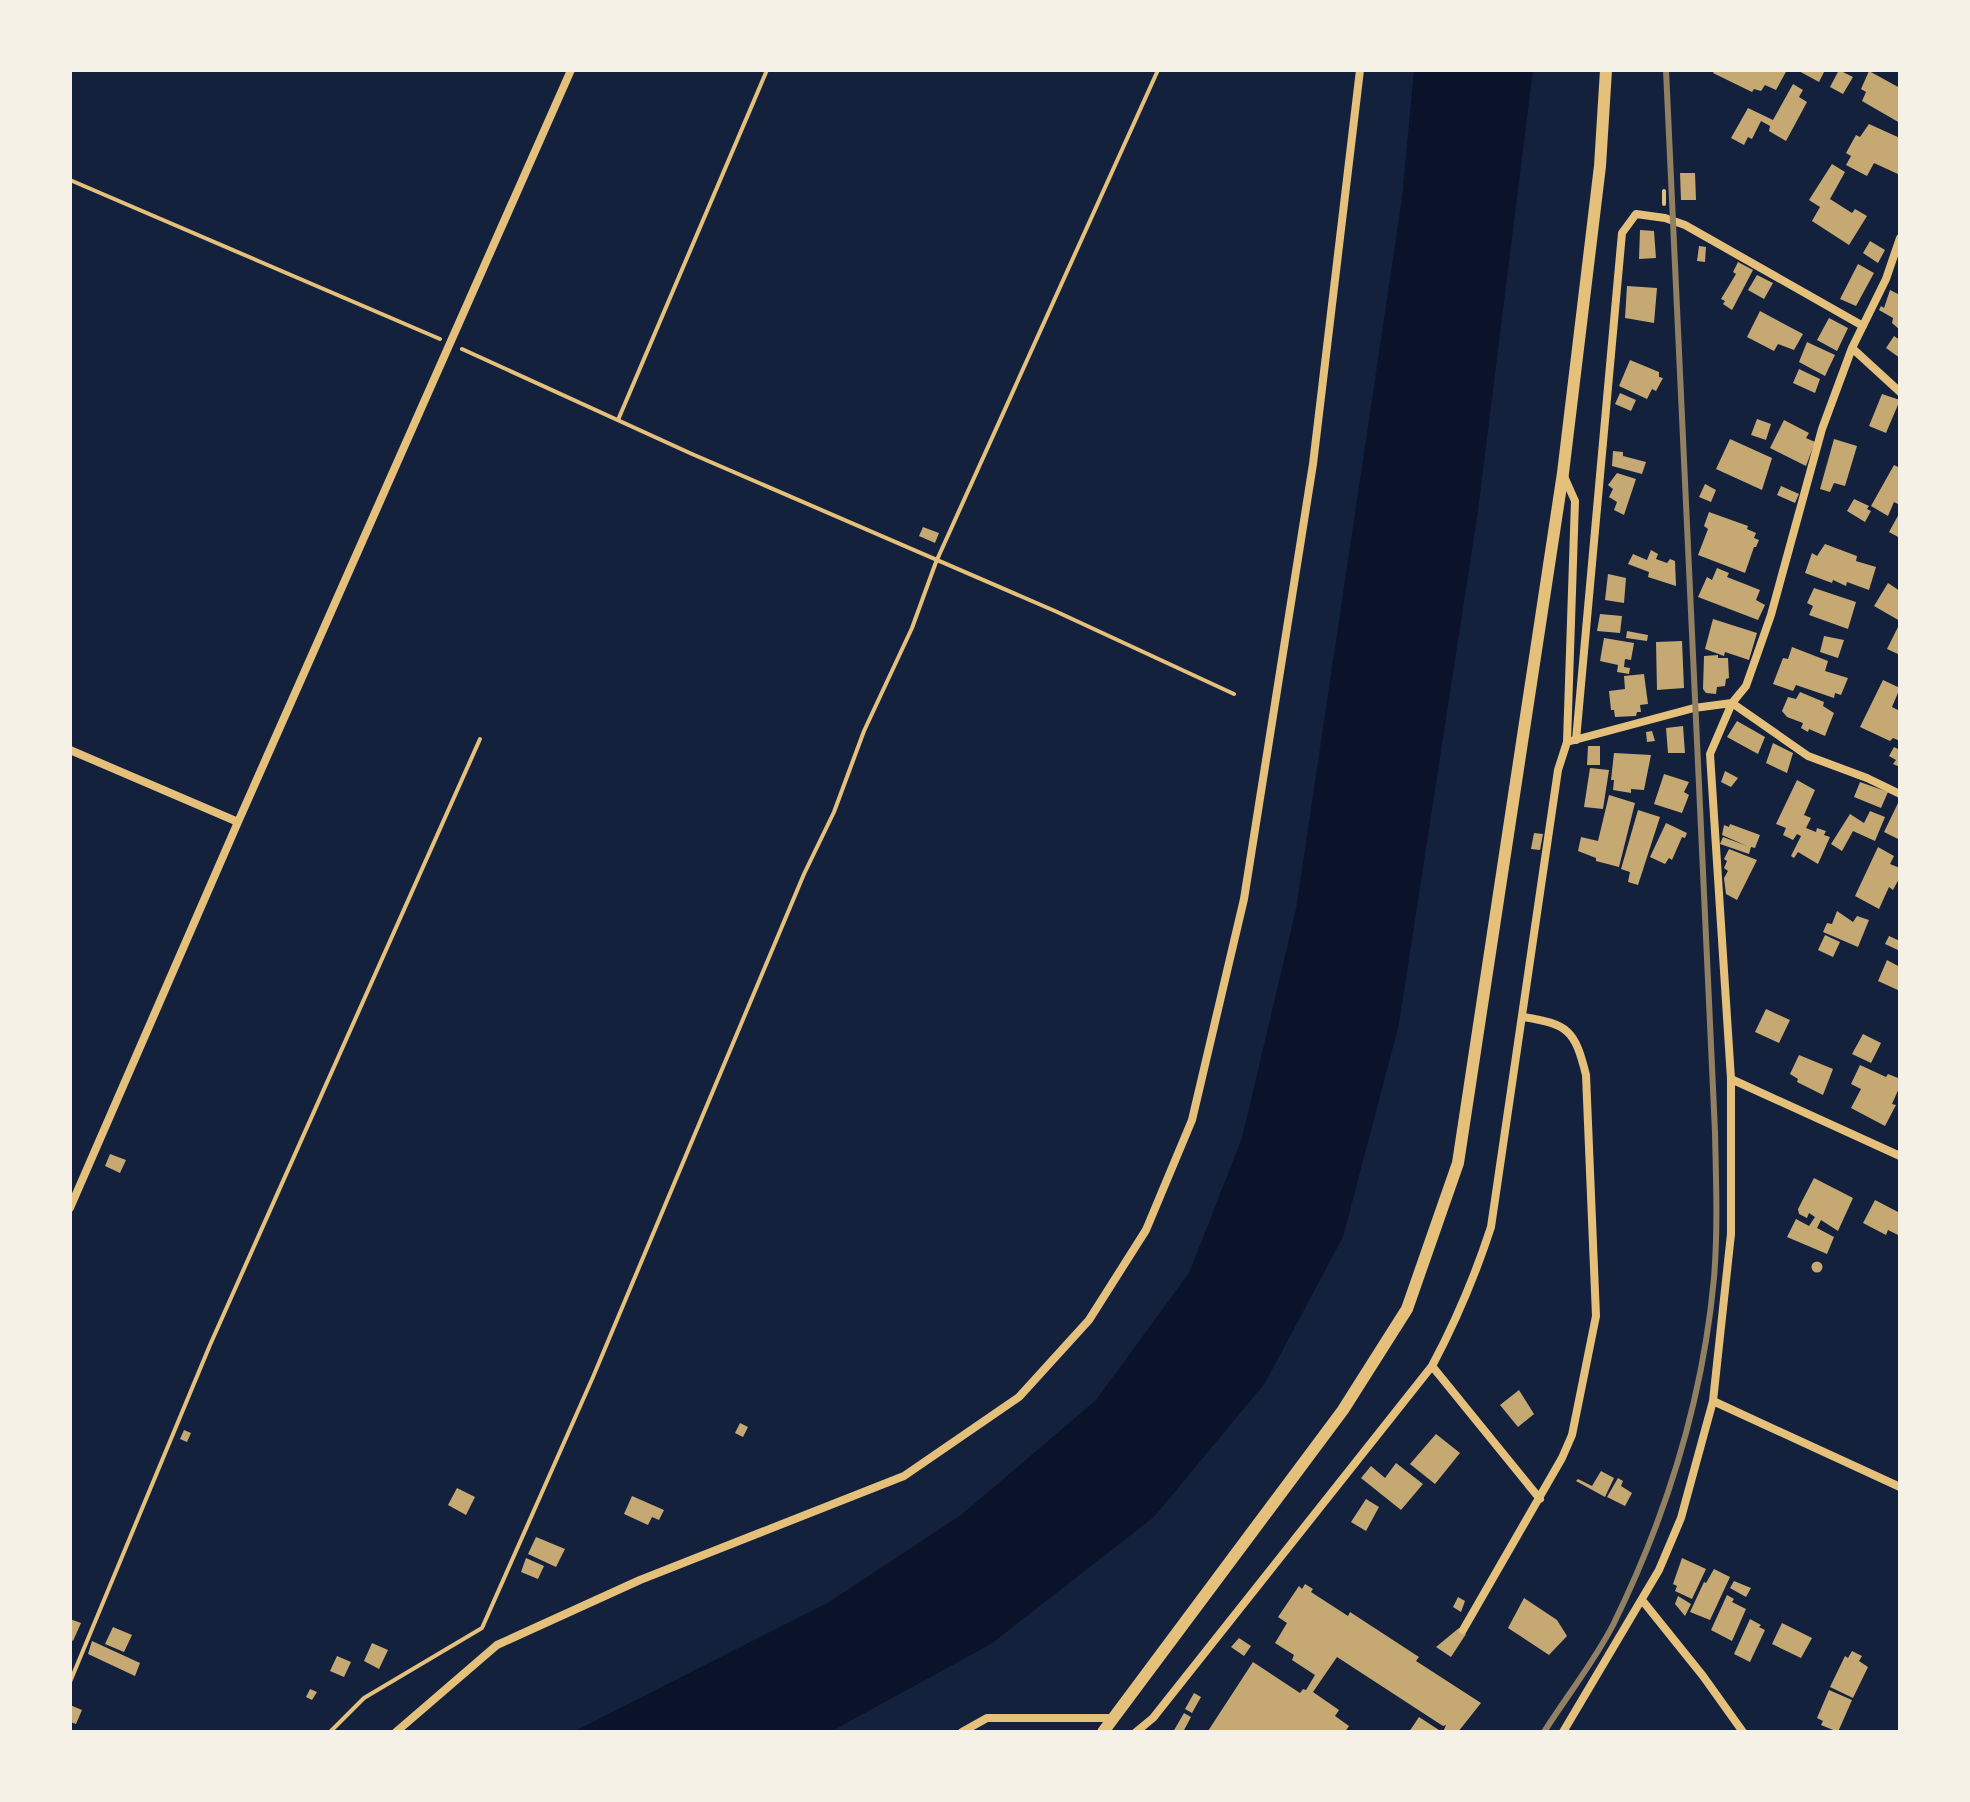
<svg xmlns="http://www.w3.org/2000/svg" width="1970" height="1802" font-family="Mulish,sans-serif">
  <rect width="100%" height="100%" fill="#14213d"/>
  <path fill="#0b132b" d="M1414,70h119l-55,441 -79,513 -56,213 -78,146 -111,134 -163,127 -161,88h-257l256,-130 132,-87 135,-115 93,-127 53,-135 54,-229 106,-711z"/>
  <path fill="#c6a872" d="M1715,70h72l-11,20 -11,-5 -4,6 -7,-2 -2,3 -39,-19z
    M1797,70h28l-6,12z
    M1839,70l14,7 -10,17 -13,-7z
    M1869,71l31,17v35l-38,-22 4,-9 -5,-3z
    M1793,84l10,6 -4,7 8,5 -21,39 -17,-10 1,-5 -9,-5 -9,18 -4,-2 -4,8 -13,-7 17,-30 25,12z
    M1869,124l31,14 -2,6 2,1v30l-26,-12 -7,13 -21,-11 5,-9 -5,-3 10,-18 4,2z
    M1832,164l13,8 -15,27 22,14 3,-4 12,7 -18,29 -37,-24 8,-14 -11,-7z
    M1680,173h15l1,27h-15z
    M1640,230l14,1 2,27 -17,1z
    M1870,241l15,9 -7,13 -15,-10z
    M1699,246l7,1 -1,15 -8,-1z
    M1738,262l15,8 -21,40 -9,-6 2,-3 -4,-2 15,-25 -3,-2z
    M1858,264l16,9 -18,33 -16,-7z
    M1757,275l16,8 -9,16 -16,-9z
    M1627,286l30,2 -3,35 -29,-5z
    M1890,290l10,5v35l-8,-7 1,-5 -14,-8 2,-4 3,2z
    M1760,311l43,23 -9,16 -16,-6 -4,7 -27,-14z
    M1829,318l19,10 -11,23 -20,-11z
    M1894,336l6,4v18l-14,-10z
    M1807,342l28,13 -10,21 -26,-14z
    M1630,360l29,12v5l4,1 -7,13 -4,-2 -5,10 -28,-13z
    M1799,369l21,10 -5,14 -22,-10z
    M1620,393l16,7 -5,11 -16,-7z
    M1882,394l18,6 -14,33 -17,-7z
    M1757,419l14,5 -5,16 -15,-5z
    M1784,420l25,13 -3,5 9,4 -9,24 -36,-18z
    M1730,439l42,19 -10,32 -46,-21z
    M1834,439l23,7 -12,40 -11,-3 -4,9 -10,-3z
    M1613,451l10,1v4l23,6 -4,12 -30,-8z
    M1894,465l6,3v37l-6,-3 -6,14 -17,-10z
    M1617,473l19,6 -12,36 -10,-5 3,-8 -8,-5 4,-8 -5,-4z
    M1705,484l11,6 -5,12 -12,-5z
    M1781,486l18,8 -4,9 -18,-8z
    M1854,499l15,7 -2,3 4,2 -6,11 -18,-11z
    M1709,512l39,14 -1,3 9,4 -2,5 5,2 -3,7h-2l-9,26 -47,-18 10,-26 -4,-3z
    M1900,512v26l-11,-6z
    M923,527l16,6 -4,10 -16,-7z
    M1825,544l32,12 -1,5 20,6 -7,23 -22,-8 -1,4 -13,-6 -1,3 -27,-10 7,-20 5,3z
    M1651,550l7,4 -2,5 11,4 3,-4 5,2 1,25 -28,-9 1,-5 -21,-8 5,-10 14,6z
    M1717,568l12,5 -2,4 33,13 -4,10 9,5 -7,15 -60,-23 9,-20 5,3z
    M1608,574l18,4 -2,25 -19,-3z
    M1888,583l12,8 -2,8 2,2v20l-26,-15z
    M1814,588l42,14 -8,27 -39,-14 4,-9 -6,-3z
    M1600,614l22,2 -2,17 -23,-2z
    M1713,619l44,14 -8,27 -24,-8 -1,4 -19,-7z
    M1900,623v32l-13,-6z
    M1627,631l21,4 -1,6 -21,-3z
    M1824,636l20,4 -6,18 -18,-6z
    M1604,638l30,5 -3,17 -6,-1 -1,8 6,1 -1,6 -12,-2 1,-7 -18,-4z
    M1682,641l2,47 -27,2 -1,-48z
    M1792,647l36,14 -3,10 23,7 -7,17 -6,-2 -1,5 -38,-13 -3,6 -20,-7 10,-26 5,1z
    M1718,655v3h10l1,20 -3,1 -1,7 -8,1 -1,7 -10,-1 -3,-4 1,-33z
    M1644,674l4,30 -8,1 1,7h-4l-1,4 -21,1 -1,-7h-3l-2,-19 16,-2 -1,-13z
    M1883,680l17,8 -8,19 8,4v30l-7,-3 -3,3 -30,-14z
    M1800,692l24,10 -1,4 11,7 -9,23 -16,-7 -1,3 -7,-4 2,-5 -16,-6 -5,-6 6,-14 8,2z
    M1737,721l28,16 -7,17 -31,-17z
    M1683,726l2,27h-17l-2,-25z
    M1652,731l3,10 -8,1 -1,-10z
    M1773,743l20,10 -6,20 -21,-10z
    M1588,746h12v19h-13z
    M1894,747l6,3v17l-7,-3 3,-4 -7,-4z
    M1614,753l37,2 -7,35 -13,-1v4l-18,-3 1,-10h-3z
    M1590,768l19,2 -6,39 -19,-2z
    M1725,771l13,7 -7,9 -10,-5z
    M1664,774l25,8 -5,10 5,3 -7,18 -28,-9z
    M1797,780l18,10 -11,25 7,3 -5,10 10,4 1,-4 9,3 -2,4 6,2 -12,27 -20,-12 -4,6 -3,-2 10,-20 -4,-2 -4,6 -10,-5 3,-7 -10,-4z
    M1860,782l28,10 -7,16 -27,-11z
    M1609,795l26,8 -16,64 -23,-6v-3l-18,-7 3,-14 17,4z
    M1900,799v41l-16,-8z
    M1638,810l22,7 -22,68 -10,-3 2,-10 -9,-3z
    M1870,811l15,6 -10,24 -22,-10 -11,20 -11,-7 19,-30 14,9z
    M1666,823l21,10 -2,5 -3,-1 -10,23 -3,-2 -4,6 -15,-7z
    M1730,824l30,11 -5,13 -4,-1 -2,7 -29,-10 3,-7 24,9 -25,-11 2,-10 5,2z
    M1534,833l9,1 -3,16 -9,-1z
    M1878,847l16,9 -4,8 10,4v9l-7,13 -4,-3 -10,22 -24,-13z
    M1729,849l28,11 -20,40 -11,-6 -2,-16 4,-7 -4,-3 3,-7 -3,-2z
    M1837,911l16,11 4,-6 12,4 -11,27 -35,-15 4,-9 5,1z
    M1825,935l15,7 -7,15 -15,-7z
    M1889,936l11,5v10l-15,-7z
    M1887,960l13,7v24l-22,-10z
    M1766,1009l24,11 -11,23 -24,-11z
    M1863,1034l18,9 -10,20 -19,-9z
    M1799,1055l34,14 -10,26 -26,-13 1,-3 -8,-5z
    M1860,1065l26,12 2,-3 10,4 2,8 -8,18 4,1 -11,21 -34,-18 10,-19 -10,-5z
    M110,1154l16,6 -6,13 -15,-7z
    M1814,1178l39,20 -15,33 -17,-11 -4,8 17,9 -7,17 -40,-17 9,-18 13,7 6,-9 -6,-4 -2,5 -8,-4 -1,-5z
    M1875,1200l25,13v23l-12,-6 -2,5 -23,-12z
    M1811.5 1267a5.5 5.5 0 1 1 11 0a5.5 5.5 0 1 1-11 0Z
    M1519,1390l15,24 -16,13 -18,-22z
    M740,1423l8,4 -5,10 -8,-4z
    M184,1430l7,3 -4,9 -7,-3z
    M1436,1434l24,19 -25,31 -25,-20z
    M1396,1463l27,21 -22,26 -40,-32 10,-12 14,12z
    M1601,1471l13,7 -9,19 -29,-16 2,-2 14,7z
    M1618,1478l5,3 -2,5 11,7 -7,13 -18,-9z
    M457,1488l18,9 -9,18 -18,-10z
    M632,1496l32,14 -5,10 -7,-3 -4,8 -24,-11z
    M1366,1499l13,8 -13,24 -15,-9z
    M536,1537l29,12 -9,18 -28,-13z
    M526,1558l18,8 -6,13 -17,-7z
    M1682,1558l24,11 -14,30 -17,-8 2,-5 -4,-2z
    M1714,1569l16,8 -20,43 -20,-8 14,-30 2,1z
    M1734,1581l17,7 -5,9 -16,-9z
    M1305,1584l8,5 -2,3 37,24 2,-4 69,45 -3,4 65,42 -23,29h-15l3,-7 -3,1 -106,-69 -24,35 26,18 -4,6 14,10 -4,6 -137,-1 45,-69 47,31 3,-4 3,1 9,-15 -23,-15 2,-5 -19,-12 12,-20 -9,-6 21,-31 3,3z
    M1727,1595l7,4 -2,3 14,7 -14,32 -21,-11z
    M1678,1596l13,8 -6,12 -10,-12z
    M1458,1597l7,4 -4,11 -8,-5z
    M1524,1598l33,22 10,16 -18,19 -41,-27z
    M70,1619l11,4 -8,18 -3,-2z
    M1750,1619l11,6 -2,2 6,3 -15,32 -16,-8z
    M1782,1623l30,15 -11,20 -29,-14z
    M113,1627l19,8 -8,17 -19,-8z
    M1459,1628l7,6 -15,23 -15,-10z
    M1239,1638l12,8 -7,10 -13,-9z
    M92,1641l48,22 -5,13 -47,-22z
    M372,1643l16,7 -9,19 -15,-8z
    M1852,1651l10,5 -3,5 9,6 -15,31 -23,-11 15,-31 3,2z
    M337,1656l14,6 -7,15 -14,-6z
    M310,1689l7,3 -5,8 -6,-3z
    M1829,1690l23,10 -14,32 -17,-7 2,-4 -6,-3z
    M1194,1693l7,4 -9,16 -7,-4z
    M70,1705l12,5 -6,14 -6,-2z
    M1184,1713l7,4 -8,15h-10z
    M1419,1717l23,15h-33z"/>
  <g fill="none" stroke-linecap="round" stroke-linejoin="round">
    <path stroke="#e5c07b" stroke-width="4" d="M70,180l370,159
      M1664,191v13
      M462,349l230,105 363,157 179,83
      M618,420l149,-350
      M70,1682l140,-337 270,-606
      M330,1732l34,-34 118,-70 111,-251 211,-503 30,-62 30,-81 48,-103 24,-66 222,-492"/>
    <path stroke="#e5c07b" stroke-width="8" d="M1852,348l48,44
      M1563,474l12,27 -8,241 127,-34 38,-5 76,53 59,22 33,16
      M1576,740l46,-507 14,-19 29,4 20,7 178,101
      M70,750l168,72
      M1731,1079l169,77
      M70,1208l168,-386 333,-752
      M1432,1366l108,133
      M1713,1401l187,86
      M1642,1600l61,76 40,56
      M1463,1630l99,-172 10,-23 24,-119 -10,-241c-11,-45 -18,-51 -63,-58
      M396,1732l101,-87 143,-65 264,-104 115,-79 70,-77 57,-90 46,-110 52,-221 69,-435 47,-394
      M962,1732l25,-14h126
      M1136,1732l17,-14 279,-352c24,-45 43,-90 59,-139l67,-457 9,-28
      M1563,1732l96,-162 22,-52 32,-117 18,-167v-155l-21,-325 22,-51 14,-17 25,-71 51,-186 30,-81 34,-69 14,-41"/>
    <path stroke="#e5c07b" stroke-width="12" d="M1103,1732l240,-322 64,-101 51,-146 105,-690 37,-307 6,-96"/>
    <path stroke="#918062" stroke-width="6" d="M1544,1732c22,-35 50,-70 69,-107 53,-108 90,-227 101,-347 4,-49 2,-98 1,-146l-49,-1062"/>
  </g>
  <rect width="1970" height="1802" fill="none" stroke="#f6f1e7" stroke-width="144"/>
</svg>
